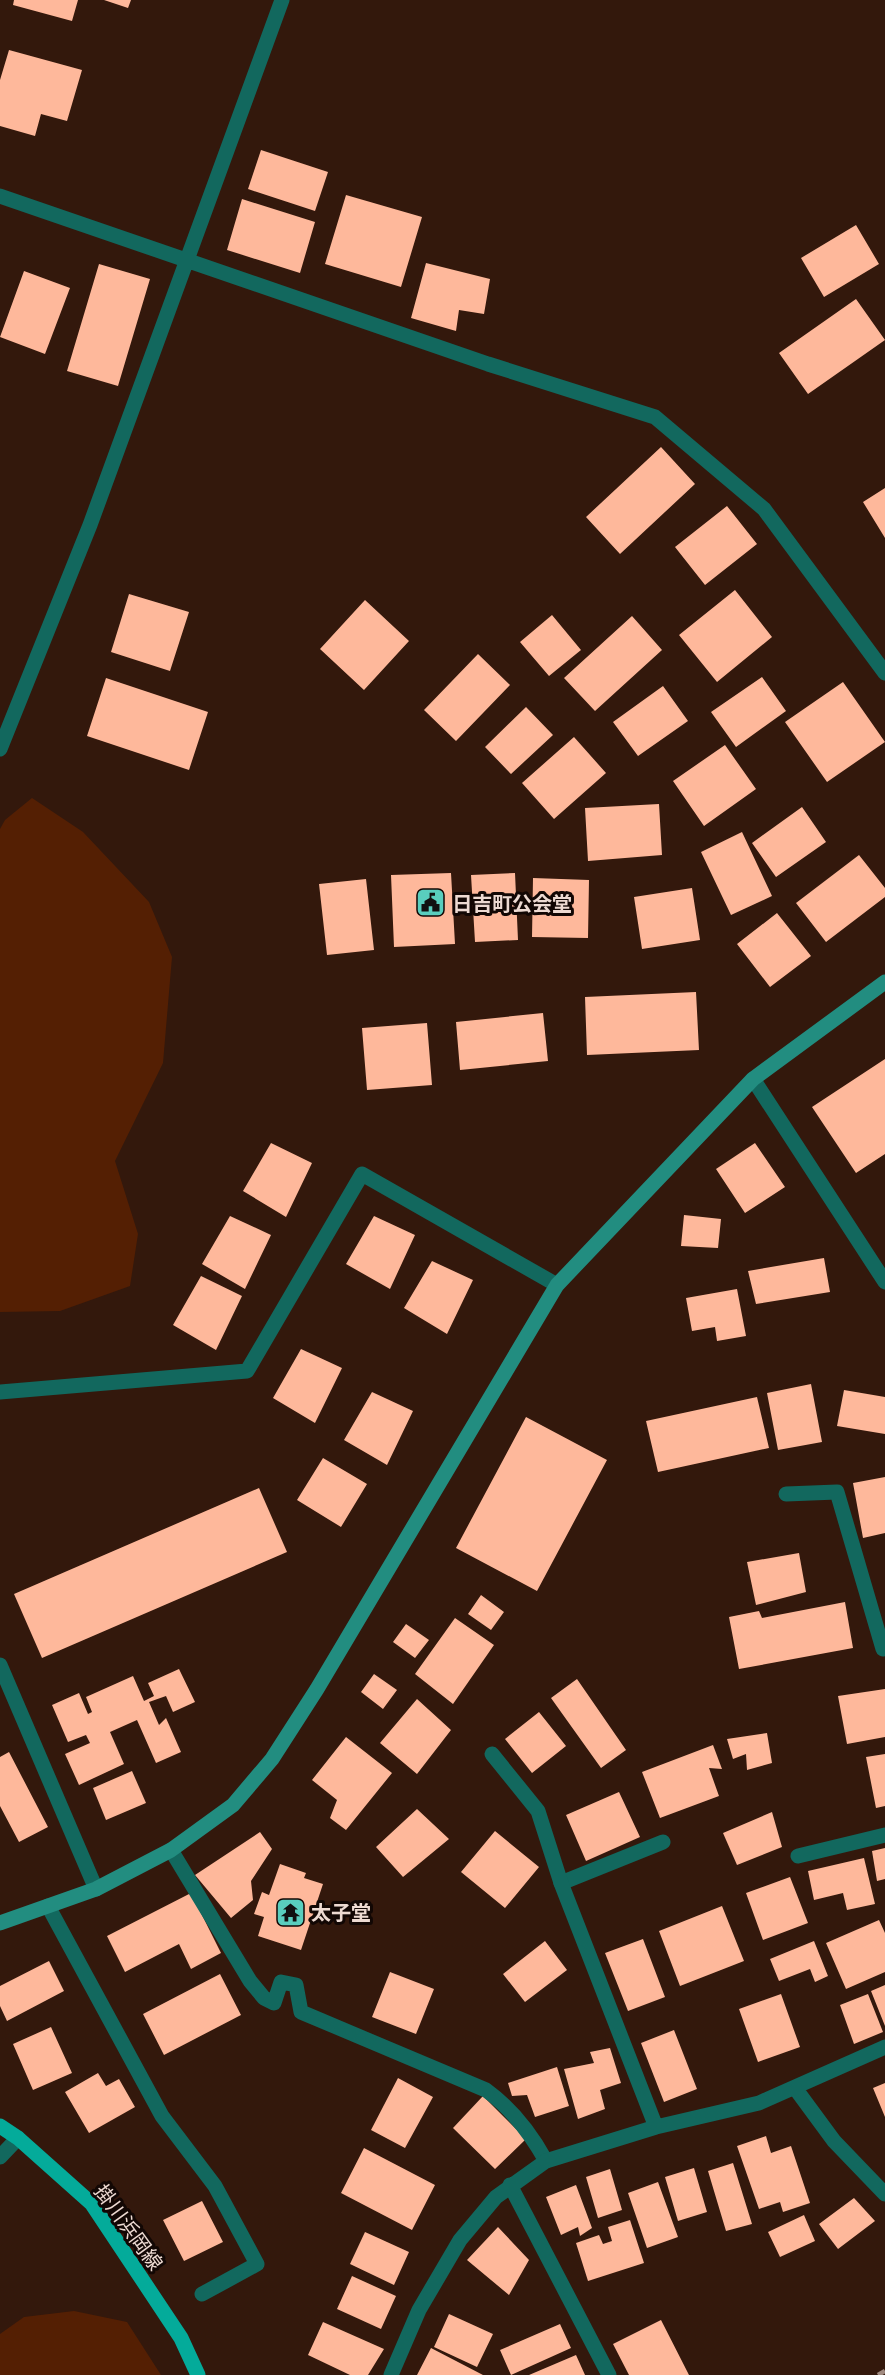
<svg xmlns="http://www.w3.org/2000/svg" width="885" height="2375" font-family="Ubuntu,'Noto Sans JP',sans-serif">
  <rect width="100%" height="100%" fill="#33180c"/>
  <path fill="#541f03" d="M32,798l51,34 66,70 23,55 -9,106 -48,98 23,73 -8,52 -70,25 -60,1v-483l5,-9z
    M74,2311l53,11 34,53h-161v-41l24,-17z"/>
  <path fill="#feb89b" d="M14,0h64l-6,21 -59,-16z
    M104,0h27l-3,8z
    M9,50l73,20 -15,51 -26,-7 -6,22 -35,-10v-46z
    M261,150l67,22 -13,39 -67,-22z
    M346,195l76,22 -21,70 -76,-23z
    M242,199l73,23 -15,51 -73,-23z
    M856,225l23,39 -55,33 -23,-39z
    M426,263l64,16 -6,35 -25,-4 -3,21 -45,-13z
    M99,264l51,15 -32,107 -51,-15z
    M24,271l46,17 -25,66 -45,-17z
    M856,299l29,41 -77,54 -29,-41z
    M661,447l34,37 -75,70 -34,-37z
    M885,488v50l-22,-36z
    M727,506l30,38 -52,41 -30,-38z
    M735,590l37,47 -55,45 -38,-47z
    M129,594l60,18 -19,59 -59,-19z
    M365,600l44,41 -45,49 -44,-41z
    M552,615l29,35 -32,26 -29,-34z
    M632,616l30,34 -67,61 -31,-33z
    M478,654l32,31 -54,56 -32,-31z
    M762,677l24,34 -50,36 -25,-35z
    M106,678l102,34 -19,58 -102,-34z
    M843,682l42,60 -58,40 -42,-60z
    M663,686l25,35 -50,35 -25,-34z
    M526,707l27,28 -42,39 -26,-27z
    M574,737l32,36 -52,46 -32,-36z
    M725,745l31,44 -52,37 -31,-45z
    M659,804l3,51 -74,6 -3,-53z
    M802,807l24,35 -50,35 -24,-34z
    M742,832l30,64 -41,19 -30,-63z
    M859,855l26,33v9l-59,45 -30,-39z
    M451,873l4,71 -61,3 -3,-72z
    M515,873l3,67 -43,2 -4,-67z
    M533,878l56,2 -1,58 -56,-1z
    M366,879l8,71 -47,5 -8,-71z
    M692,888l8,52 -58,9 -8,-52z
    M777,913l34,43 -41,31 -33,-43z
    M696,992l3,58 -112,5 -2,-58z
    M543,1013l5,48 -88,9 -4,-48z
    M427,1023l5,62 -65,5 -5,-62z
    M885,1059v95l-29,19 -44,-66z
    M271,1143l41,20 -26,54 -43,-26z
    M755,1143l30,44 -40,26 -29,-44z
    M684,1215l37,4 -3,29 -37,-2z
    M230,1216l41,19 -26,54 -43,-25z
    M374,1216l41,19 -25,54 -44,-25z
    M824,1258l6,34 -74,12 -8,-33z
    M432,1261l41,19 -26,54 -43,-26z
    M201,1276l41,20 -26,54 -43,-25z
    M737,1289l9,47 -29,5 -2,-14 -23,4 -6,-33z
    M301,1349l41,19 -27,55 -42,-25z
    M811,1384l11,58 -44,8 -11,-57z
    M844,1390l41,7v37l-48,-8z
    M372,1392l41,19 -26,54 -43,-25z
    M757,1397l12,51 -111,24 -12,-51z
    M526,1417l81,43 -70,131 -81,-43z
    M323,1458l44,26 -26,43 -44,-27z
    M885,1477v56l-22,5 -10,-55z
    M259,1488l28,64 -245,106 -28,-64z
    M799,1553l7,39 -50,13 -9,-43z
    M481,1595l23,17 -13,18 -23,-16z
    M845,1602l8,46 -114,21 -10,-52 30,-6 3,7z
    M455,1618l39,27 -41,59 -38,-30z
    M406,1624l23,16 -14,18 -22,-16z
    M179,1669l16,33 -22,10 -7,-16 -17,6 10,23 7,-7 15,34 -25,11 -19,-43 -27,12 14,32 -45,21 -14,-31 25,-11 -4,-8 -18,7 -16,-37 27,-12 9,21 4,-2 -6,-15 47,-21 11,25 10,-5 -6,-13z
    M374,1674l23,16 -14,19 -22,-17z
    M577,1679l49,71 -25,18 -50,-70z
    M885,1689v48l-38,7 -9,-48z
    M417,1699l34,31 -34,44 -37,-31z
    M539,1712l27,34 -34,27 -27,-34z
    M767,1733l5,30 -25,7 -1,-16 -13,5 -6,-20z
    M346,1737l46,36 -46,57 -16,-12 7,-18 -25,-20z
    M713,1745l9,24 -13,-1 10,28 -59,22 -18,-46z
    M9,1752l39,75 -29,15 -19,-36v-49z
    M885,1754v52l-9,2 -10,-51z
    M132,1771l14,32 -40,17 -13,-32z
    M619,1792l21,45 -54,24 -20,-46z
    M417,1809l32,30 -46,38 -27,-30z
    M772,1812l10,35 -45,18 -14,-32z
    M495,1831l44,36 -34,41 -44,-36z
    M260,1832l12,17 -21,32 2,19 -22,18 -36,-43z
    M885,1848v31l-8,2 -5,-30z
    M864,1858l11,46 -28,6 -4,-17 -29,7 -6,-29z
    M280,1864l26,9 -2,5 19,6 -22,66 -43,-14 6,-19 -10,-3 8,-22 7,3z
    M790,1877l18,46 -45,17 -17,-47z
    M191,1893l30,60 -30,16 -12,-25 -54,28 -18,-36z
    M722,1906l22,55 -64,25 -21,-55z
    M879,1920l6,13v39l-39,17 -20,-46z
    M643,1939l22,58 -37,14 -23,-58z
    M545,1941l22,29 -42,32 -22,-28z
    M814,1941l14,35 -13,6 -5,-13 -31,12 -9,-22z
    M49,1961l15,30 -57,30 -7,-15v-20z
    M390,1972l44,17 -18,45 -44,-17z
    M220,1974l21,41 -77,40 -21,-41z
    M885,1985v41l-14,-35z
    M781,1994l19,53 -42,15 -19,-53z
    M868,1994l15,38 -29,12 -14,-39z
    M51,2027l21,46 -39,17 -20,-46z
    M674,2030l23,59 -33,13 -23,-59z
    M610,2048l11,35 -21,7 5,19 -27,10 -14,-50 30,-6 -4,-11z
    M557,2067l12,39 -34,11 -8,-22 -15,1 -4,-13z
    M98,2073l8,13 13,-7 16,28 -46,26 -24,-41z
    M398,2078l35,19 -28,51 -34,-18z
    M885,2083v34l-12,-29z
    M483,2096l43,43 -31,30 -42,-41z
    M766,2136l5,17 20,-7 19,57 -27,9 -3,-10 -21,7 -22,-63z
    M364,2148l71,37 -23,45 -71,-37z
    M733,2163l19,61 -26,7 -18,-60z
    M694,2168l13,44 -29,9 -13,-44z
    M610,2169l12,41 -24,8 -12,-41z
    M658,2182l20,55 -31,11 -19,-55z
    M576,2185l16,43 -12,8 -2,-9 -17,8 -15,-38z
    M854,2198l21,23 -37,28 -19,-25z
    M202,2201l21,41 -39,19 -21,-41z
    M804,2215l11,26 -35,16 -12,-25z
    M630,2220l14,43 -56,18 -12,-38 23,-8 4,9 9,-3 -4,-14z
    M498,2227l31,33 -20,35 -42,-35z
    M365,2232l44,20 -15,33 -44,-21z
    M352,2276l44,20 -15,33 -44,-20z
    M449,2314l44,20 -16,33 -43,-20z
    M661,2320l28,55h-60l-16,-31z
    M323,2322l61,27 -16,26h-18l-42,-20z
    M560,2324l11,24 -60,27 -11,-25z
    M431,2348l52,27h-66z
    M576,2355l9,20h-56z"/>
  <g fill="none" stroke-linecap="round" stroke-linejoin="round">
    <path stroke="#12685e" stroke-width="15" d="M786,1494l51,-2 46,157 2,-1
      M171,1850l79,131 14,17 10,5 7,-21 15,3 5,27 185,78c26,19 44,42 60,71
      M798,1856l87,-21
      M561,1883l102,-41"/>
    <path stroke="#12685e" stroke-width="15" d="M0,196l488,168 167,53 109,92 121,164
      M0,749l90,-224 192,-525
      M753,1079l132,203
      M0,1392l247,-21 115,-197 195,111
      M0,1665l96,224
      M492,1754l46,57 23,72 95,244
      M48,1906l114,210 53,70 42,78 -55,30
      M795,2088l39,53 51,53
      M0,2157l18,-19
      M510,2185l99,190
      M391,2375l28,-65 41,-70 36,-43 50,-36 110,-34 103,-24 126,-56"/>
    <path stroke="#228d80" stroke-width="15" d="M0,1923l96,-34 75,-39 62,-45 39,-46 45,-70 240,-404 196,-206 132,-97"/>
    <path stroke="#04ab9a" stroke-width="15" d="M0,2126l18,12 74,66 89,134 17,37"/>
    <path stroke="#a18b81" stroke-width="4.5" stroke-dasharray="9 4.5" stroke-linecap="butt" d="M878,2375l7,-4"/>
  </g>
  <defs>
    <symbol id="civic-square" viewBox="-11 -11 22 22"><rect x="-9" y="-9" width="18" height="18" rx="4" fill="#59cebe" stroke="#120704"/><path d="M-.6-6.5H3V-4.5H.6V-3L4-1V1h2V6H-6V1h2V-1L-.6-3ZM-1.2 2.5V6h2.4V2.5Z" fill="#111"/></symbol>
    <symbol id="temple-square" viewBox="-11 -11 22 22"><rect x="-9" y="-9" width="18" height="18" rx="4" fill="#59cebe" stroke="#120704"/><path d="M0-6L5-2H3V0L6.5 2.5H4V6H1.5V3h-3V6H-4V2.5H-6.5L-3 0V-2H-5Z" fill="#111"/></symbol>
  </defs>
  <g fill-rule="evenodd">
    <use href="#civic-square" x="414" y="886" width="33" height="33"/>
    <use href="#temple-square" x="274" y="1896" width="33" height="33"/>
  </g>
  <g text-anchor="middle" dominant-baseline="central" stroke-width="6" stroke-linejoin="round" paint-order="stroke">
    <g font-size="20" font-weight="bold" fill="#eddad2" stroke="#120704" text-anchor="start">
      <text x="452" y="903">日吉町公会堂</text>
      <text x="311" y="1912">太子堂</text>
    </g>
    <g font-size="20" fill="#eddad2" stroke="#120704">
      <text transform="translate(129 2227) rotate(54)">掛川浜岡線</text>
    </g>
  </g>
</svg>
